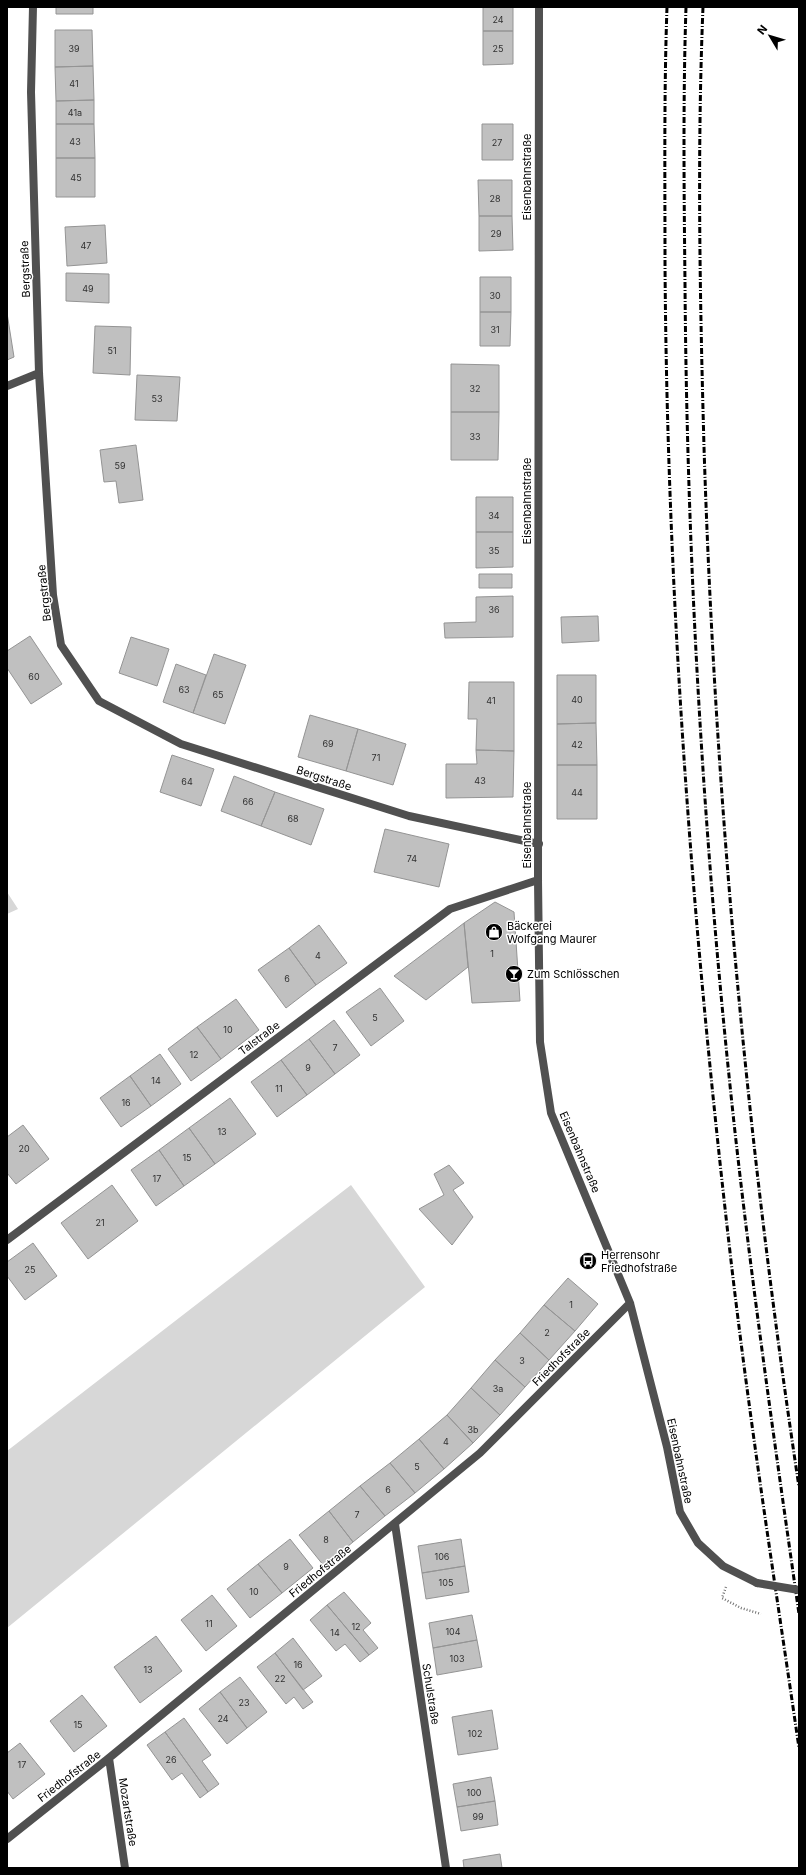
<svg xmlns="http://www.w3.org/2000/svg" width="806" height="1875" font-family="Inter,sans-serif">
  <rect width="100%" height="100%" fill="#fff"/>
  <path fill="#d7d7d7" d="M7,892l11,17 -11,5z
    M351,1185l74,102 -418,341v-177z"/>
  <path fill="#c0c0c0" stroke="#949494" d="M56,7h37v7h-37z
    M483,7h30v24h-30z
    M55,30h37l1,36 -38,1z
    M483,31h30v33l-30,1z
    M93,66l1,34 -38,1 -1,-34z
    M94,100v24h-38v-23z
    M56,124h38l1,34h-39z
    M482,124h31v36h-31z
    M56,158h39v39h-39z
    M478,180h34v36h-33z
    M479,216h33l1,34 -34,1z
    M105,225l2,38 -40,3 -2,-39z
    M66,273l43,1v29l-43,-2z
    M480,277h31v35h-31z
    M480,312h31l-1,34h-30z
    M7,313l7,44 -7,3z
    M95,326l36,1 -1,48 -37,-2z
    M451,364l48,1v47h-48z
    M137,375l43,2 -3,44 -42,-1z
    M451,412h48l-1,48h-47z
    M136,445l7,55 -24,3 -3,-22 -12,1 -4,-32z
    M476,497h37v35h-37z
    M476,532h37v35l-37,1z
    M479,574h33v14h-33z
    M513,596v41l-68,1 -1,-15 32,-1v-25z
    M598,616l1,25 -37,2 -1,-26z
    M30,636l32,48 -31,20 -24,-36v-17z
    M131,637l38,12 -12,37 -38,-13z
    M214,654l32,11 -21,59 -32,-11z
    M176,664l30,11 -13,38 -30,-11z
    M557,675h39v48l-39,1z
    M469,682h45v69l-38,-1 1,-31h-9z
    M310,715l48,14 -12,42 -48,-14z
    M596,723l1,42h-40v-41z
    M358,729l48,15 -13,41 -47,-14z
    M476,750l38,1 -1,46 -67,1v-34h31z
    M172,755l42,14 -13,37 -41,-14z
    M557,765h40v54h-40z
    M234,776l41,16 -14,34 -40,-15z
    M275,792l49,17 -13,36 -50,-19z
    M385,829l64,15 -10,43 -65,-15z
    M495,902l19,10 6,89 -48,2 -8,-80z
    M464,923l4,44 -42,33 -32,-24z
    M319,925l28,38 -31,22 -27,-37z
    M289,948l27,37 -30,23 -28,-38z
    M380,988l24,33 -33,25 -25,-34z
    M236,999l23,31 -38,29 -24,-32z
    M334,1020l26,35 -25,19 -26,-35z
    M197,1027l24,32 -30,22 -23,-32z
    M309,1039l26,35 -28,21 -26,-35z
    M160,1054l21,30 -30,22 -21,-30z
    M281,1060l26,35 -30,22 -26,-35z
    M130,1076l21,30 -30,21 -21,-29z
    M230,1098l26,36 -41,30 -26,-36z
    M23,1125l26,34 -33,25 -9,-11v-36z
    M189,1128l26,36 -31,22 -25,-36z
    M159,1150l25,36 -28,20 -25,-36z
    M449,1165l15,18 -11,7 20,27 -21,28 -33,-36 25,-14 -10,-21z
    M112,1185l26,36 -50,38 -27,-36z
    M33,1243l24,33 -32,24 -18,-24v-14z
    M568,1278l30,26 -23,27 -31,-26z
    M544,1305l31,26 -26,29 -29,-27z
    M520,1333l29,27 -24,27 -30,-27z
    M495,1360l30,27 -25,28 -29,-27z
    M471,1388l29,27 -27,28 -26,-28z
    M447,1415l26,28 -29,26 -25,-30z
    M419,1439l25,30 -29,24 -25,-30z
    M390,1463l25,30 -30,23 -25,-30z
    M360,1486l25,30 -32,26 -24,-31z
    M329,1511l24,31 -29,24 -25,-31z
    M290,1539l23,29 -31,25 -24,-29z
    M461,1539l4,27 -43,7 -4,-27z
    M258,1564l24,29 -32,25 -23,-29z
    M465,1566l4,26 -43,7 -4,-26z
    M344,1592l27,31 -8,7 15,18 -9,7 -42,-50z
    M212,1595l25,31 -31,25 -25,-31z
    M327,1605l42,50 -9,7 -15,-18 -9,7 -26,-31z
    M472,1615l5,25 -44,8 -4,-25z
    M156,1636l26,35 -42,32 -26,-36z
    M293,1638l29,38 -19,14 -28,-37z
    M477,1640l5,27 -45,8 -4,-27z
    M275,1653l38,49 -10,7 -9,-12 -8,7 -29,-37z
    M240,1677l27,35 -20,16 -27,-36z
    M220,1692l27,36 -20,16 -28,-35z
    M82,1695l25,31 -33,26 -24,-31z
    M492,1710l6,39 -40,6 -6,-38z
    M184,1718l27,37 -9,6 17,23 -11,8 -43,-60z
    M165,1732l43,60 -8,6 -18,-25 -10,7 -25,-35z
    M20,1743l25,31 -32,25 -6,-8v-38z
    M491,1777l4,24 -38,6 -4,-23z
    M495,1801l3,24 -37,6 -4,-24z
    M500,1854l2,14h-38l-1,-8z"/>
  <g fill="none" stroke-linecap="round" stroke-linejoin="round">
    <path stroke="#727272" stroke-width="2.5" stroke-dasharray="1 2" stroke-linecap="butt" d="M726,1587l-4,11 19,10 20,6"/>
    <path stroke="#505050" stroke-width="8" d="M33,7l-2,85 8,281 14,222 8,50 38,56 82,43 228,72 130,28
      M539,7l-1,873 2,162 11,71 79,190 37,144 13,65 18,31 25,23 34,17
      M7,386l32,-13
      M7,1240l443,-331 88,-29
      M395,1524l51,344
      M109,1758l16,110
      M7,1839l102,-81 371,-305 150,-150"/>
    <path stroke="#000" stroke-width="3" stroke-dasharray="6 2 1 2" stroke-linecap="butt" d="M667,7c-3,85 -2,170 -2,255 2,331 27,661 65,990 19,166 45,331 69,496
      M686,7c-3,92 -2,184 -1,276 2,283 19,567 50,849 18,161 41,321 64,482
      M703,7c-6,147 -3,294 1,440 11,348 43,696 95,1040"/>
    <path stroke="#505050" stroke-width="8" d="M757,1583l42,7"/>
  </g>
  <defs>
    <symbol id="shop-disc" viewBox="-11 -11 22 22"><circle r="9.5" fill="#000" stroke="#fff"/><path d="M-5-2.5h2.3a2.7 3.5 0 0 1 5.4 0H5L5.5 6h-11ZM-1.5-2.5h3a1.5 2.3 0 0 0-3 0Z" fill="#fff"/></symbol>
    <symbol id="bar-disc" viewBox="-11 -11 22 22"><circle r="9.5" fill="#000" stroke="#fff"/><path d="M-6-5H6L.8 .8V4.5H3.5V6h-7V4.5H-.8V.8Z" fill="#fff"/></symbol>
    <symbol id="bus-disc" viewBox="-11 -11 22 22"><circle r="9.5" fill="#000" stroke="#fff"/><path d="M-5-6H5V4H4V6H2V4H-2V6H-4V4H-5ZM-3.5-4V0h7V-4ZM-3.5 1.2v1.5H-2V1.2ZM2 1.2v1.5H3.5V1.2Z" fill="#fff"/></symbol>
  </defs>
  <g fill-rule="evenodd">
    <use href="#shop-disc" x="484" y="922" width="20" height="20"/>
    <use href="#bar-disc" x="504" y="964" width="20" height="20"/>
    <use href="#bus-disc" x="578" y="1251" width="20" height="20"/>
  </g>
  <g text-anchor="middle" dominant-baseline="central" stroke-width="3" stroke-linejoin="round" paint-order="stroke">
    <g font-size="9" fill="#303030">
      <text x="498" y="19">24</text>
      <text x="74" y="48">39</text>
      <text x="498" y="48">25</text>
      <text x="74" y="83">41</text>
      <text x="75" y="112">41a</text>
      <text x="75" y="141">43</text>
      <text x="497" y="142">27</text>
      <text x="76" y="177">45</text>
      <text x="495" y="198">28</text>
      <text x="496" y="233">29</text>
      <text x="86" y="245">47</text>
      <text x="88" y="288">49</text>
      <text x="495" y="295">30</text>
      <text x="495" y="329">31</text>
      <text x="112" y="350">51</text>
      <text x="475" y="388">32</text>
      <text x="157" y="398">53</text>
      <text x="475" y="436">33</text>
      <text x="120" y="465">59</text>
      <text x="494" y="515">34</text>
      <text x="494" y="550">35</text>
      <text x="494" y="609">36</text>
      <text x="34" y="676">60</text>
      <text x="184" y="689">63</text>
      <text x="218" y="694">65</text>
      <text x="577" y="699">40</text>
      <text x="491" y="700">41</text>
      <text x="328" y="743">69</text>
      <text x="577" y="744">42</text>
      <text x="376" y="757">71</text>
      <text x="480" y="780">43</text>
      <text x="187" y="781">64</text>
      <text x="577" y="792">44</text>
      <text x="248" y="801">66</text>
      <text x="293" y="818">68</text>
      <text x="412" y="858">74</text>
      <text x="492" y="953">1</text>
      <text x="318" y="955">4</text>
      <text x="287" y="978">6</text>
      <text x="375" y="1017">5</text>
      <text x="228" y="1029">10</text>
      <text x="335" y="1047">7</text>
      <text x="194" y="1054">12</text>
      <text x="308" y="1067">9</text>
      <text x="156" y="1080">14</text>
      <text x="279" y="1088">11</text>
      <text x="126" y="1102">16</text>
      <text x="222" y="1131">13</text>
      <text x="24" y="1148">20</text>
      <text x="187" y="1157">15</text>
      <text x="157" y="1178">17</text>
      <text x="100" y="1222">21</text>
      <text x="30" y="1269">25</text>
      <text x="571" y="1304">1</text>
      <text x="547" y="1332">2</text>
      <text x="522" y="1360">3</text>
      <text x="498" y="1388">3a</text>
      <text x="473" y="1429">3b</text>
      <text x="446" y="1441">4</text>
      <text x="417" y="1466">5</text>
      <text x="388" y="1489">6</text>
      <text x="357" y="1514">7</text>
      <text x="326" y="1539">8</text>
      <text x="442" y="1556">106</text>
      <text x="286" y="1566">9</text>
      <text x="446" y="1582">105</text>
      <text x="254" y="1591">10</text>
      <text x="209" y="1623">11</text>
      <text x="356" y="1626">12</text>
      <text x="453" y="1631">104</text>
      <text x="335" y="1632">14</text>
      <text x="457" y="1658">103</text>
      <text x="298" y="1664">16</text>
      <text x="148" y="1669">13</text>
      <text x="280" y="1678">22</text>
      <text x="244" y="1702">23</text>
      <text x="223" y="1718">24</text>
      <text x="78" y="1724">15</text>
      <text x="475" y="1733">102</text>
      <text x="171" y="1759">26</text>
      <text x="22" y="1764">17</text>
      <text x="474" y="1792">100</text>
      <text x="478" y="1816">99</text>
    </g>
    <g font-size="11" fill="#000" stroke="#fff">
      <text transform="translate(527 177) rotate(-90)">Eisenbahnstraße</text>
      <text transform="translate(25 269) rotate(-92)">Bergstraße</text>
      <text transform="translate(527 501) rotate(-90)">Eisenbahnstraße</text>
      <text transform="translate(44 593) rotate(-96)">Bergstraße</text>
      <text transform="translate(324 778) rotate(18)">Bergstraße</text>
      <text transform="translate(527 825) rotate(-90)">Eisenbahnstraße</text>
      <text transform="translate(259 1038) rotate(-37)">Talstraße</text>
      <text transform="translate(580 1152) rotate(67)">Eisenbahnstraße</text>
      <text transform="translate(561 1357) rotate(-45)">Friedhofstraße</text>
      <text transform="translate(680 1461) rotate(78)">Eisenbahnstraße</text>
      <text transform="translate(320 1571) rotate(-39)">Friedhofstraße</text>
      <text transform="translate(431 1694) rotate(81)">Schulstraße</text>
      <text transform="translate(69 1776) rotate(-38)">Friedhofstraße</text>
      <text transform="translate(128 1812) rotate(81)">Mozartstraße</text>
    </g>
    <g font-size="11" fill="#000" stroke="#fff" text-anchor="start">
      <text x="507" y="926">Bäckerei<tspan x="507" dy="13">Wolfgang Maurer</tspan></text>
      <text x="527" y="974">Zum Schlösschen</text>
      <text x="601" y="1255">Herrensohr<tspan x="601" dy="13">Friedhofstraße</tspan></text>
    </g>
  </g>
  <rect width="806" height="1875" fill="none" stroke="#000000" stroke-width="16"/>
  <g transform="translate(770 36) rotate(308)" stroke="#ffffff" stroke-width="3" paint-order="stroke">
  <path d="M0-3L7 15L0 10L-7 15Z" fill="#000000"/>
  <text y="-6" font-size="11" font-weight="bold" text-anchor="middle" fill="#000000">N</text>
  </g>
</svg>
